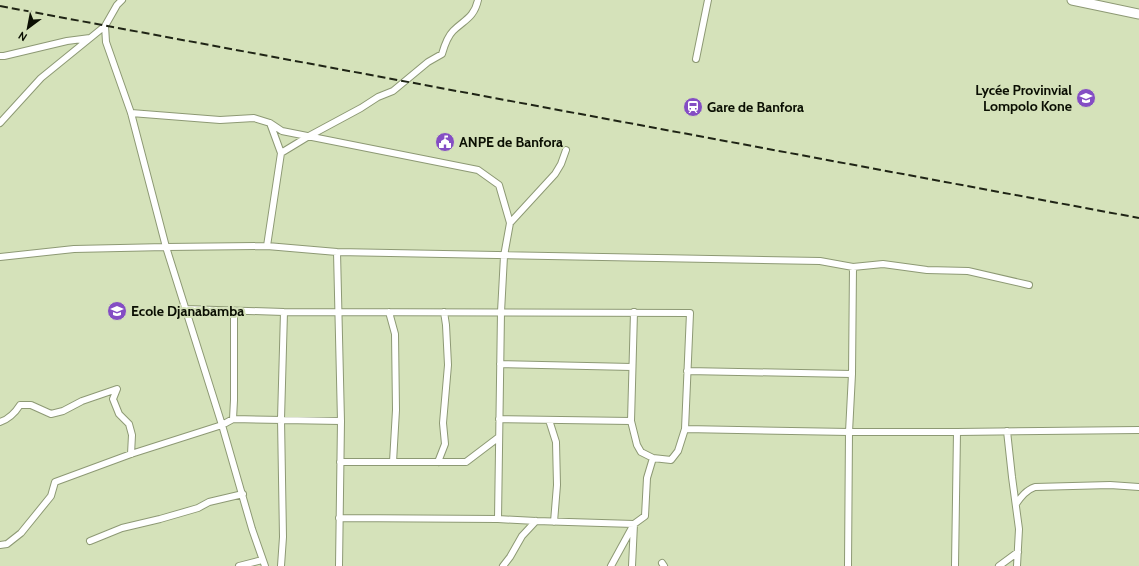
<svg xmlns="http://www.w3.org/2000/svg" width="1139" height="566" font-family="Cabin,sans-serif">
  <rect width="100%" height="100%" fill="#d5e2ba"/>
  <g fill="none" stroke-linecap="round" stroke-linejoin="round">
    <defs>
      <path id="minor" d="M122,0l-5,5 -12,21 1,16 25,71 35,134 56,178 30,104 13,37
        M0,56h4l63,-15 23,-3
        M696,59l12,-59
        M131,113l89,7 34,-2 16,5 12,8 196,39 21,15 11,38 -6,33 -3,56 -3,207
        M0,123l41,-45 64,-52
        M281,153l28,-17 52,-28 17,-11 15,-6 35,-29 14,-8c2,-7 5,-17 11,-23 11,-11 21,-13 25,-31
        M510,223l45,-49 6,-10 5,-14
        M267,246l14,-93 -11,-30
        M337,252l4,169 -2,145
        M0,257l74,-8 92,-2 101,-1 70,6 483,9 33,6 30,-3 44,6 41,1 61,14
        M185,309l99,3 406,1 -5,116 -7,22 -7,9 -18,-2 -6,20 -2,38 -11,8 -23,42
        M389,312l6,22 1,76 -3,52
        M500,364l132,3
        M687,371l165,3
        M233,419l1,-19v-89
        M499,419l132,2 3,-109
        M549,420l7,22 1,43 -3,37
        M631,421l6,24 4,7 12,6
        M0,422c9,-3 15,-9 20,-17h11l20,9 12,-3 19,-10 35,-12 -4,10 6,15 10,10 3,11 -1,19
        M685,429l164,3h108l182,-2
        M1007,431l5,46 7,52 -2,37
        M340,462h126l33,-25
        M438,462l7,-18 -2,-21 5,-58 -2,-40 -2,-13
        M1016,504c5,-7 10,-14 19,-17l75,-2 29,2
        M339,518l159,1 38,2 98,3 -2,42
        M90,541l32,-13 38,-9 38,-11 11,-6 34,-8
        M0,545l7,-1 14,-11 30,-37 4,-14 76,-28 91,-29 11,-6 108,2
        M662,563l2,3
        M239,566l23,-6
        M281,566l2,-29 -2,-118 3,-107
        M503,566l7,-9 12,-21 14,-15
        M848,566l1,-134 3,-58 1,-107
        M955,566l2,-134
        M999,566l19,-14"/>
      <path id="secondary" d="M1072,0l67,14"/>
    </defs>
    <use href="#minor" stroke="#8d9974" stroke-width="8"/>
    <use href="#secondary" stroke="#8d9974" stroke-width="11"/>
    <use href="#minor" stroke="#fff" stroke-width="6"/>
    <use href="#secondary" stroke="#fff" stroke-width="9"/>
    <path stroke="#1f2415" stroke-width="2" stroke-dasharray="8 4" stroke-linecap="butt" d="M0,6l1139,212"/>
  </g>
  <defs>
    <symbol id="school-disc" viewBox="-11 -11 22 22"><circle r="9.5" fill="#844dc4" stroke="#d5e2ba"/><path d="M0-5L7-2L0 1L-7-2ZM-4 1L0 2.5L4 1V4Q0 6-4 4Z" fill="#fff"/></symbol>
    <symbol id="station-disc" viewBox="-11 -11 22 22"><circle r="9.5" fill="#844dc4" stroke="#d5e2ba"/><path d="M-3-6H3Q5-6 5-4V2Q5 4 3 4L4.5 6H3L1.5 4h-3L-3 6H-4.5L-3 4Q-5 4-5 2V-4Q-5-6-3-6ZM-3.5-4v3h7v-3ZM-3.5 1v1.5H-2V1ZM2 1v1.5H3.5V1Z" fill="#fff"/></symbol>
    <symbol id="civic-disc" viewBox="-11 -11 22 22"><circle r="9.5" fill="#844dc4" stroke="#d5e2ba"/><path d="M-.6-6.5H3V-4.5H.6V-3L4-1V1h2V6H-6V1h2V-1L-.6-3ZM-1.2 2.5V6h2.4V2.5Z" fill="#fff"/></symbol>
  </defs>
  <g fill-rule="evenodd">
    <use href="#school-disc" x="1075" y="87" width="22" height="22"/>
    <use href="#station-disc" x="682" y="96" width="22" height="22"/>
    <use href="#civic-disc" x="434" y="131" width="22" height="22"/>
    <use href="#school-disc" x="106" y="300" width="22" height="22"/>
  </g>
  <g text-anchor="middle" dominant-baseline="central" stroke-width="4" stroke-linejoin="round" paint-order="stroke">
    <g font-size="14" font-weight="bold" fill="#0b0f03" stroke="#d5e2ba" text-anchor="start">
      <text x="1072" y="90" text-anchor="end">Lycée Provinvial<tspan x="1072" dy="16">Lompolo Kone</tspan></text>
      <text x="707" y="107">Gare de Banfora</text>
      <text x="459" y="142">ANPE de Banfora</text>
      <text x="131" y="311">Ecole Djanabamba</text>
    </g>
  </g>
  <g transform="translate(28 28) rotate(212)" stroke="#d5e2ba" stroke-width="3" paint-order="stroke">
  <path d="M0-3L7 15L0 10L-7 15Z" fill="#0b0f03"/>
  <text y="-6" font-size="11" font-weight="bold" text-anchor="middle" fill="#0b0f03">N</text>
  </g>
</svg>
